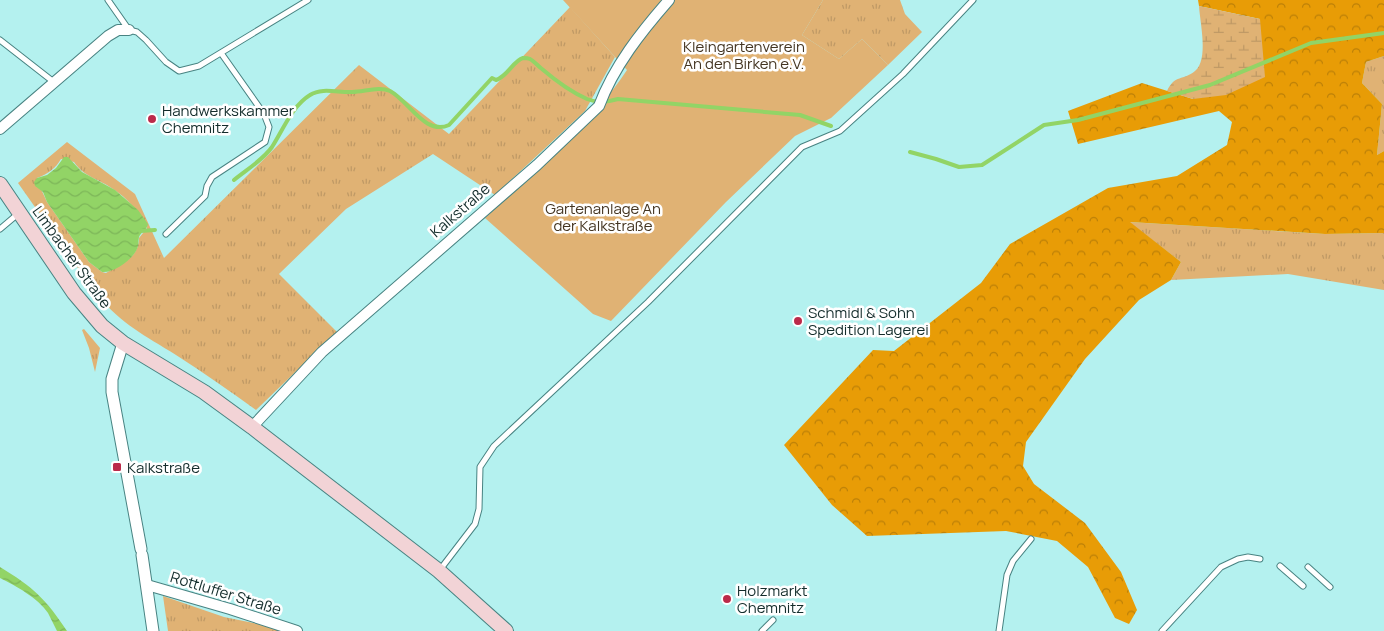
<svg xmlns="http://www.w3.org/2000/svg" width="1384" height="631" font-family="Manrope,sans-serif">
  <defs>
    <pattern id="grass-tufts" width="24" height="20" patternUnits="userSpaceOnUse" patternTransform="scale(1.25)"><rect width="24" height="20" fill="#e0b274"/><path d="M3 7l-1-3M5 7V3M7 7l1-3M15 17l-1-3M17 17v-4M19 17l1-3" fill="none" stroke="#bf9965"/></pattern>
    <pattern id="forest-crowns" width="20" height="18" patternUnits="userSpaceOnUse" patternTransform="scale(1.25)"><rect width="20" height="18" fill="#e89c06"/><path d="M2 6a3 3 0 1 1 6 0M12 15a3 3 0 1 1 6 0" fill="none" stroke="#bb7f07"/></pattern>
    <pattern id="wetland-marsh" width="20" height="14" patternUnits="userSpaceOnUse" patternTransform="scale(1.25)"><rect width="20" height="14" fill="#e0b274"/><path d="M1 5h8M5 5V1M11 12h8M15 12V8" fill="none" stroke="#bf9965"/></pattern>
    <pattern id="water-waves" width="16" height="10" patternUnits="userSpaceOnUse" patternTransform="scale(1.25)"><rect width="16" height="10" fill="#92d466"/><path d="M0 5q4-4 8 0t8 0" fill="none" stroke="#7db659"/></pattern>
  </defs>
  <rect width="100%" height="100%" fill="#b4f1ef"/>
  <path fill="url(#grass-tufts)" fill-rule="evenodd" d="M823,0h77l5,14 17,18 -34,33 -26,-26 -23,20 -37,-24z
    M570,7l45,50 -30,54 -90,84 -62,-41 -87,55 -67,65 58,58 -81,78c-26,-19 -52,-37 -80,-55 -32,-20 -53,-30 -79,-60l-79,-112 49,-41 68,52 29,64 195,-193 90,69zM61,159l13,3c10,15 25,17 39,27 16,10 25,23 34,39l-8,10c0,20 -18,26 -33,35l-4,-1 -13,-10 -42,-60 -6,-13 -4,-11c11,-4 18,-9 24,-19z
    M1384,56v95l-7,4 5,-51 -20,-21 4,-21z
    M1129,222l196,12 59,-1v57l-96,-16 -117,6 10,-18z
    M84,329l16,19 -5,24 -6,-24 -7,-18z
    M163,596l61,21 40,8 16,6h-112z"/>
  <path fill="url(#forest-crowns)" d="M1198,0h186v56l-18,6 -4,21 20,21 -5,51 7,-4v82l-59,1 -195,-12 51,40 -10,18 -32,20 -54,59 -59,83 -3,24 11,18 51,39 36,49 16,38 -8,14 -14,-6 -27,-51 -31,-26 -51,-10 -139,5 -35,-31 -48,-60 89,-95 21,1 87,-68 29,-39 98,-56 69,-12 50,-31 5,-23 -13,-11 -141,33 -10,-33 74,-28 51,16 67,-80 -61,-13z"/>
  <path fill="url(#wetland-marsh)" d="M1199,6l61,13 5,58 -39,18 -33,4 -26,-8c8,-17 16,-10 28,-20 14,-11 5,-48 4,-65z"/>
  <path fill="#e0b274" d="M563,0h260l-21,35 37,24 23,-20 26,26 -57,53 -36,18 -69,66 -115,119 -18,-7 -108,-96c50,-47 104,-91 142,-148z"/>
  <path fill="url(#water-waves)" d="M64,157h4l14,15 33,18 23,20 10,14c-1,6 -7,8 -9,13 -1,4 0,8 -2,12 -5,11 -23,24 -35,23l-13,-10 -42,-60 -4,-10 -8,-6 -1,-4 3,-4 10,-3 9,-7z
    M0,567c33,20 46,32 67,64h-10c-3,-6 -6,-12 -9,-18 -9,-14 -33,-28 -48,-35z"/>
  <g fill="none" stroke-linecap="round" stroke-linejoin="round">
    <path stroke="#92d466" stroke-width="4" d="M910,152l26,7 23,8 23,-2 62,-40 34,-5 132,-35 101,-42 73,-10
      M234,180c12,-10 29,-20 38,-33 11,-17 20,-41 38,-52 12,-8 29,-2 42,-3 12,0 27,-6 38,-1 19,10 35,45 59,34l43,-47 4,2c12,-4 17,-19 27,-22 2,0 5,0 7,1 4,2 8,7 12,10 14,12 29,23 45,30 10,4 21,3 31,0l182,16 31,11
      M140,231l15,-1"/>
    <defs>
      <path id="service" d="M108,0l21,30 8,2 9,8 20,22 13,9 20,-5 109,-66
        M0,40l55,43
        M0,229l19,-16
        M166,234l39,-38 2,-10 5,-9 53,-35 4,-15 -5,-13 -43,-61
        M1280,566l23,20
        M1308,567l22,20
        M439,571l36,-47 4,-15 1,-42 14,-21 154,-144 154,-155 38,-16 63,-57 70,-74
        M762,631l11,-11
        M999,631l8,-56 6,-14 18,-22
        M1162,631l59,-64 17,-8 10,-2 12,2"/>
      <path id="minor" d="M0,129l108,-93 10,-6h11
        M252,427l70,-75 215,-187 62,-59c15,-40 42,-74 70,-106
        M147,585l83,24 67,22"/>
      <path id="tertiary" d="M123,343l-11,36v13l29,157
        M142,555l11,76"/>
      <path id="secondary" d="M0,184l74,109 28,33 21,17 81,49 48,35 187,144 67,60"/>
    </defs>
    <use href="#service" stroke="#488382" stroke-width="7"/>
    <use href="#minor" stroke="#488382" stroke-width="12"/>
    <use href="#tertiary" stroke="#488382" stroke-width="13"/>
    <use href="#secondary" stroke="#488382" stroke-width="16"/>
    <use href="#service" stroke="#fff" stroke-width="5"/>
    <use href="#minor" stroke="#fff" stroke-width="10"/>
    <use href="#tertiary" stroke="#fff" stroke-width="11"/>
    <use href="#secondary" stroke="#f2d3d6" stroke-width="14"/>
  </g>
  <g fill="#bb2a4a" stroke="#fff" stroke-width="2">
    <circle cx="152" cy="119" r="5"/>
    <circle cx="798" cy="321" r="5"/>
    <rect x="112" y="462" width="10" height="10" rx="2.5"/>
    <circle cx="727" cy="599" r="5"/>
  </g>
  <g text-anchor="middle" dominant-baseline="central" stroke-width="5" stroke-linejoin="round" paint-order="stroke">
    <g font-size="15" fill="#443522" stroke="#fff">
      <text x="744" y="46">Kleingartenverein<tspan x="744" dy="17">An den Birken e.V.</tspan></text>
      <text x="603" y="208">Gartenanlage An<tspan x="603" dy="17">der Kalkstraße</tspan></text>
    </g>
    <g font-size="15" fill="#132c2b" stroke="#fff" text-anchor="start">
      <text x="162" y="110">Handwerkskammer<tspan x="162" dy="17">Chemnitz</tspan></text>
      <text x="808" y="312">Schmidl &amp; Sohn<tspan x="808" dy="17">Spedition Lagerei</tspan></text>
      <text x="127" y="467">Kalkstraße</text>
      <text x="737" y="590">Holzmarkt<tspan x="737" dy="17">Chemnitz</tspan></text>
    </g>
    <g font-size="15" fill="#132c2b" stroke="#fff">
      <text transform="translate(460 210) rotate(-41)">Kalkstraße</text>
      <text transform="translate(72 257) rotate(54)">Limbacher Straße</text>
      <text transform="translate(226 593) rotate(17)">Rottluffer Straße</text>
    </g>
  </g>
</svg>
